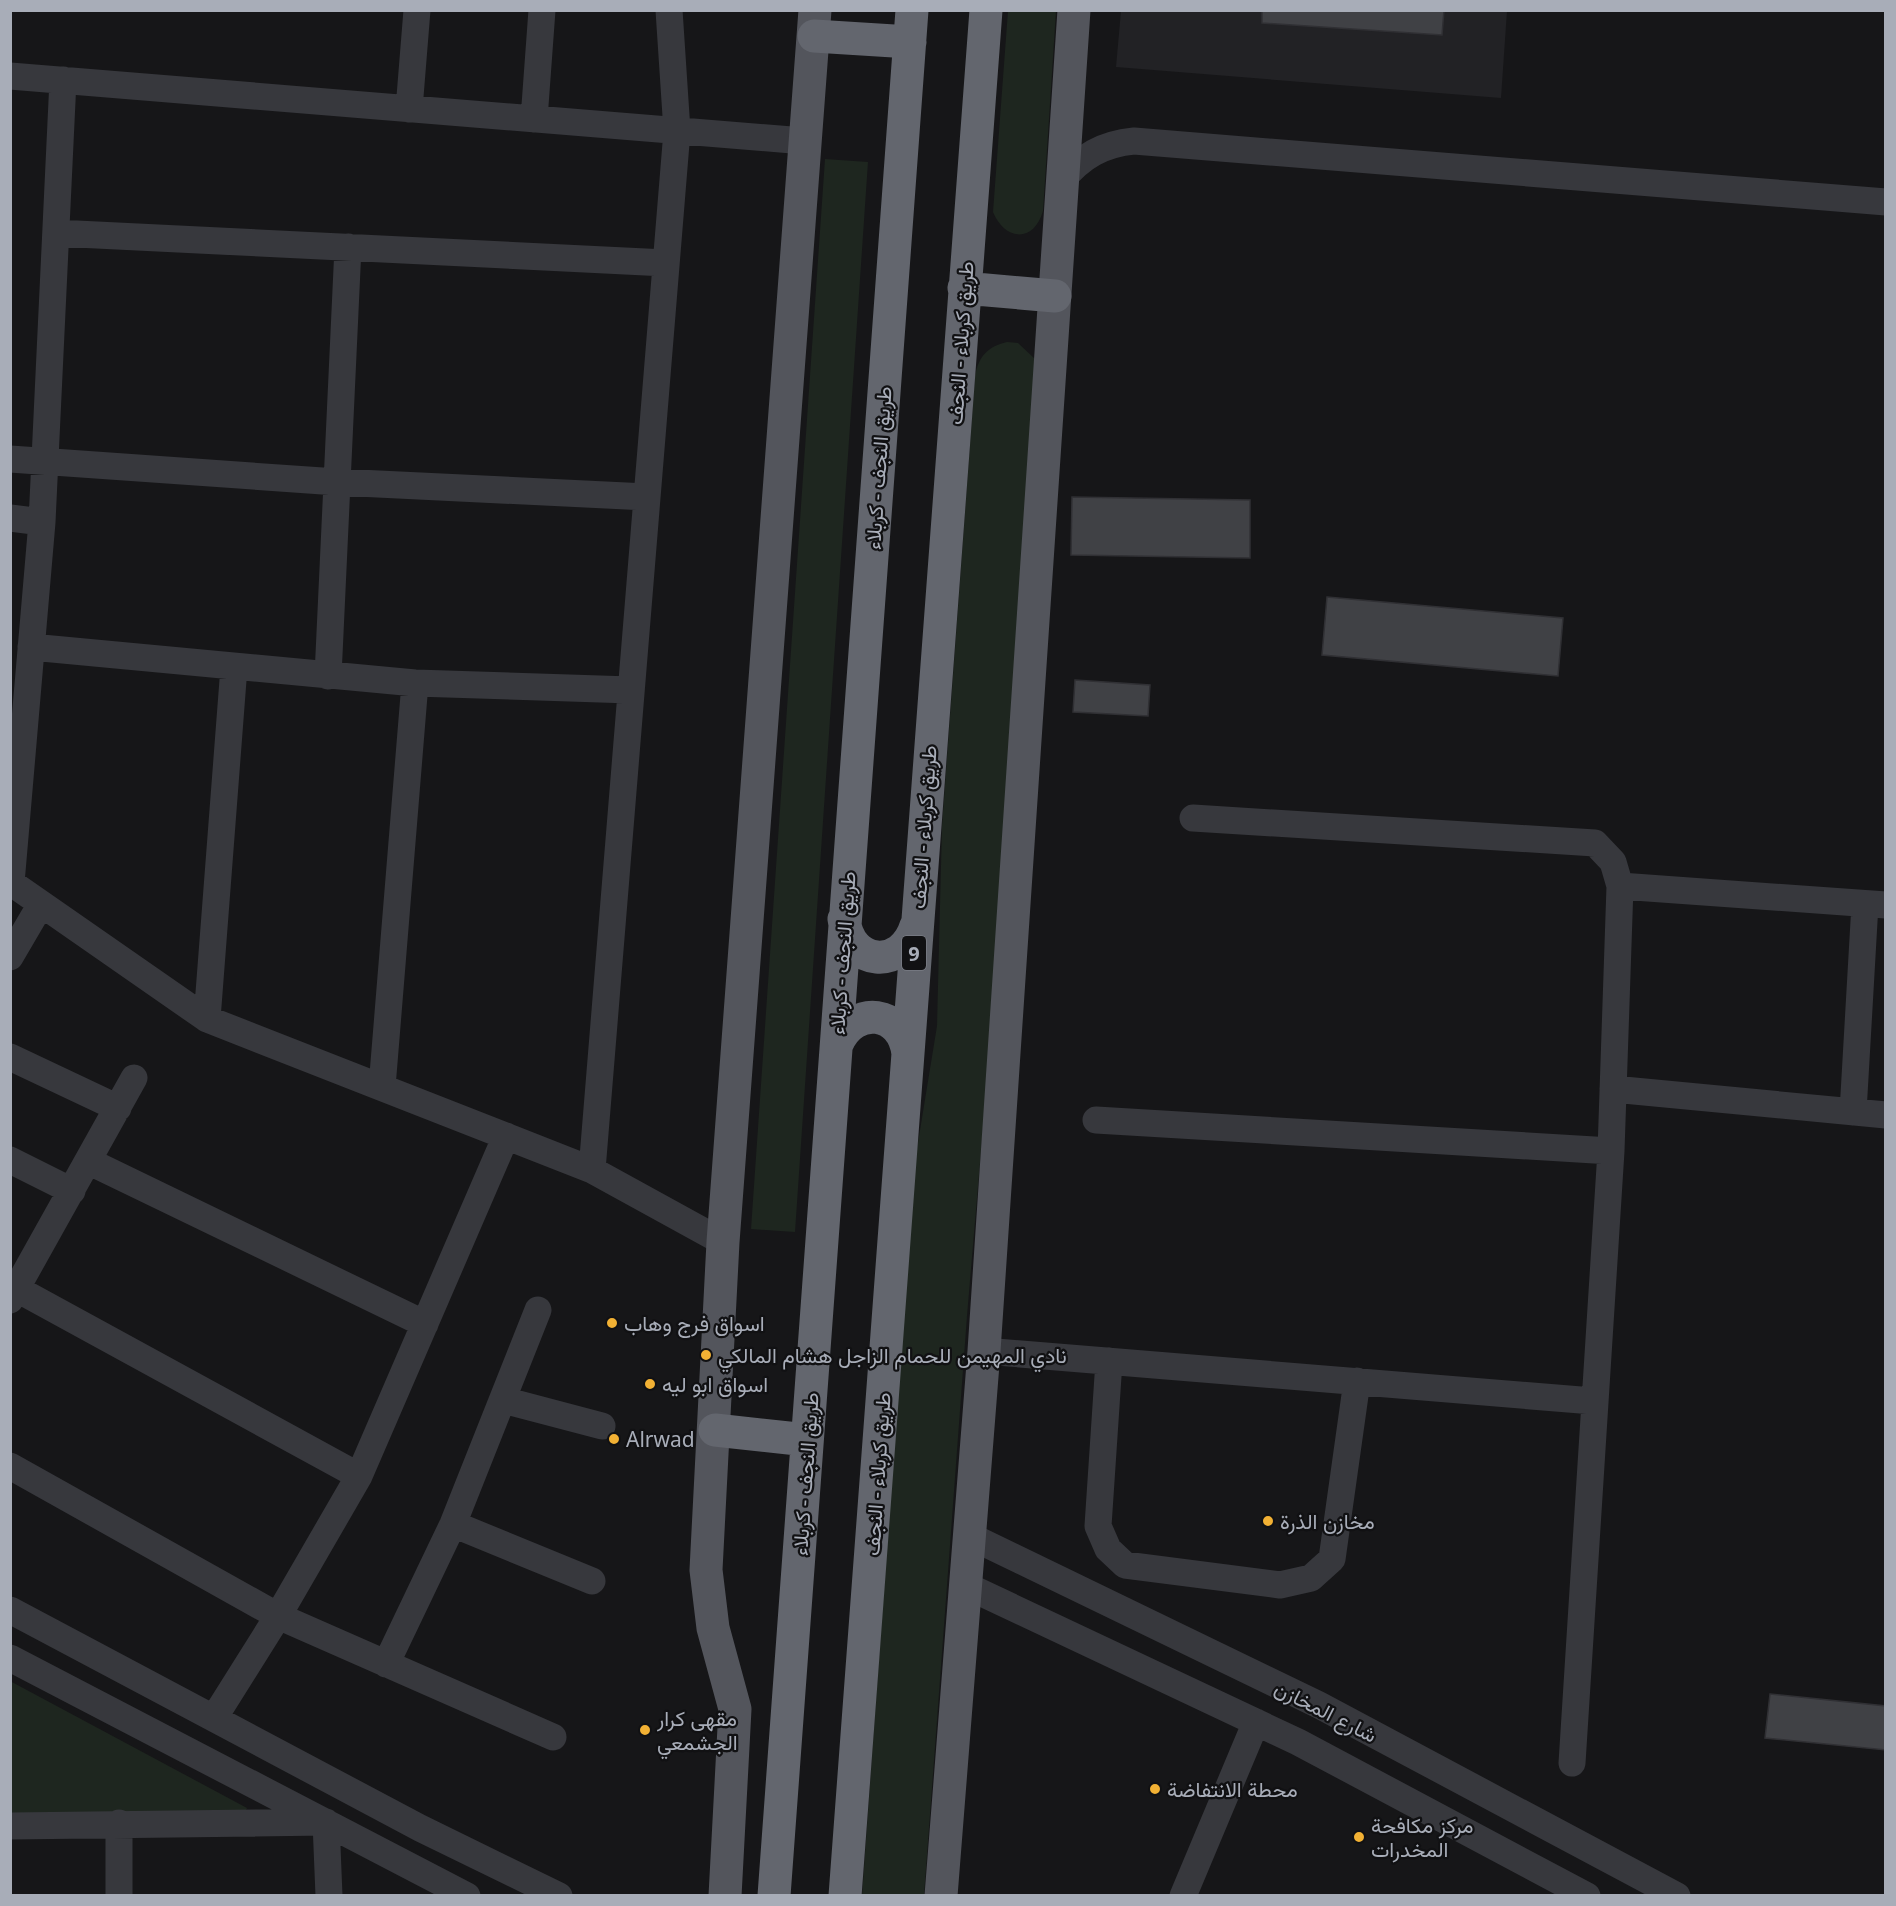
<svg xmlns="http://www.w3.org/2000/svg" width="1896" height="1906" font-family="'Noto Sans',Vazirmatn,sans-serif">
  <rect width="100%" height="100%" fill="#161618"/>
  <path fill="#222225" d="M1121,11h386l-6,87 -385,-31z"/>
  <path fill="#1e261f" d="M1008,11h48l-13,200c-9,32 -38,30 -50,1z
    M825,159l43,3 -73,1070 -44,-3z
    M1007,342l11,1 17,16 -41,638 -27,319 -43,579 -62,1 52,-729 23,-141 5,-200 33,-450c4,-20 12,-29 32,-34z
    M10,1681l237,127 -6,13 -230,-5z"/>
  <path fill="#404145" stroke="#303034" stroke-width="1.5" d="M1262,10h182l-2,25 -180,-12z
    M1072,497l178,3v58l-179,-3z
    M1327,597l236,21 -5,58 -236,-21z
    M1075,680l75,5 -2,31 -75,-4z
    M1770,1694l116,12v44l-121,-12z"/>
  <g fill="none" stroke-linecap="round" stroke-linejoin="round">
    <path stroke="#37383d" stroke-width="27" d="M10,76l794,65
      M409,109l8,-99
      M534,119l8,-109
      M1062,180c20,-24 41,-36 72,-39l752,61
      M56,233l610,30
      M10,459l327,23 310,15
      M10,518l32,4
      M31,647l384,36 216,7
      M328,676l20,-429
      M1193,818l402,25 18,19 7,24 -9,265 -39,612
      M10,882l197,137 385,151 131,72
      M11,883l31,-361 21,-442
      M1620,886l266,19
      M10,957l31,-53
      M207,1019l27,-352
      M10,1057l108,51
      M382,1087l33,-404
      M1613,1089l273,26
      M1853,1112l12,-208
      M1096,1120l515,31
      M10,1160l62,31
      M88,1161l337,163
      M592,1170l85,-1039 -8,-121
      M17,1289l342,187
      M10,1300l124,-222
      M984,1351l609,50
      M1109,1361l-11,165 10,23 17,16 155,20 31,-7 21,-19 25,-178
      M503,1400l99,26
      M10,1466l268,150 275,121
      M453,1524l139,57
      M970,1536l349,169 358,191
      M967,1586l331,156 289,154
      M10,1610l410,218 139,68
      M10,1658l457,238
      M386,1664l67,-140 85,-214
      M214,1718l64,-102 81,-140 147,-340
      M10,1826l316,-4 3,74
      M119,1896v-73
      M1183,1896l73,-174"/>
    <path stroke="#53555c" stroke-width="33" d="M725,1896l10,-187 -22,-81 -7,-58 17,-328 92,-1232
      M941,1896l43,-545 90,-1341"/>
    <path stroke="#63666e" stroke-width="33" d="M814,36l96,6
      M964,288l91,8
      M844,919c5,47 58,52 72,7
      M837,1044c17,-40 66,-34 71,10
      M715,1430l92,10
      M774,1896l138,-1886
      M845,1896l141,-1886"/>
  </g>
  <g fill="#f2b134" stroke="#111113" stroke-width="2">
    <circle cx="612" cy="1323" r="6"/>
    <circle cx="706" cy="1355" r="6"/>
    <circle cx="650" cy="1384" r="6"/>
    <circle cx="614" cy="1439" r="6"/>
    <circle cx="1268" cy="1521" r="6"/>
    <circle cx="645" cy="1730" r="6"/>
    <circle cx="1155" cy="1789" r="6"/>
    <circle cx="1359" cy="1837" r="6"/>
  </g>
  <g text-anchor="middle" dominant-baseline="central" stroke-width="4.5" stroke-linejoin="round" paint-order="stroke">
    <rect fill="#111113" stroke="#7b7e86" stroke-width="1.5" x="902" y="936" width="24" height="34" rx="4.5"/>
    <g font-size="20" font-weight="bold" fill="#a8adb8">
      <text x="914" y="953">9</text>
    </g>
    <g font-size="21" fill="#a8adb8" stroke="#111113">
      <text transform="translate(960 343) rotate(-86)">طريق كربلاء - النجف</text>
      <text transform="translate(878 468) rotate(-86)">طريق النجف - كربلاء</text>
      <text transform="translate(923 827) rotate(-86)">طريق كربلاء - النجف</text>
      <text transform="translate(842 953) rotate(-86)">طريق النجف - كربلاء</text>
      <text transform="translate(805 1474) rotate(-86)">طريق النجف - كربلاء</text>
      <text transform="translate(877 1474) rotate(-86)">طريق كربلاء - النجف</text>
      <text transform="translate(1326 1711) rotate(27)">شارع المخازن</text>
    </g>
    <g font-size="21" fill="#a8adb8" stroke="#111113" text-anchor="start">
      <text x="624" y="1323">اسواق فرج وهاب</text>
      <text x="718" y="1355">نادي المهيمن للحمام الزاجل هشام المالكي</text>
      <text x="662" y="1384">اسواق ابو ليه</text>
      <text x="626" y="1439">Alrwad</text>
      <text x="1280" y="1521">مخازن الذرة</text>
      <text x="657" y="1718">مقهى كرار<tspan x="657" dy="24">الجشمعي</tspan></text>
      <text x="1167" y="1789">محطة الانتفاضة</text>
      <text x="1371" y="1825">مركز مكافحة<tspan x="1371" dy="24">المخدرات</tspan></text>
    </g>
  </g>
  <rect width="1896" height="1906" fill="none" stroke="#a8adb8" stroke-width="24"/>
</svg>
